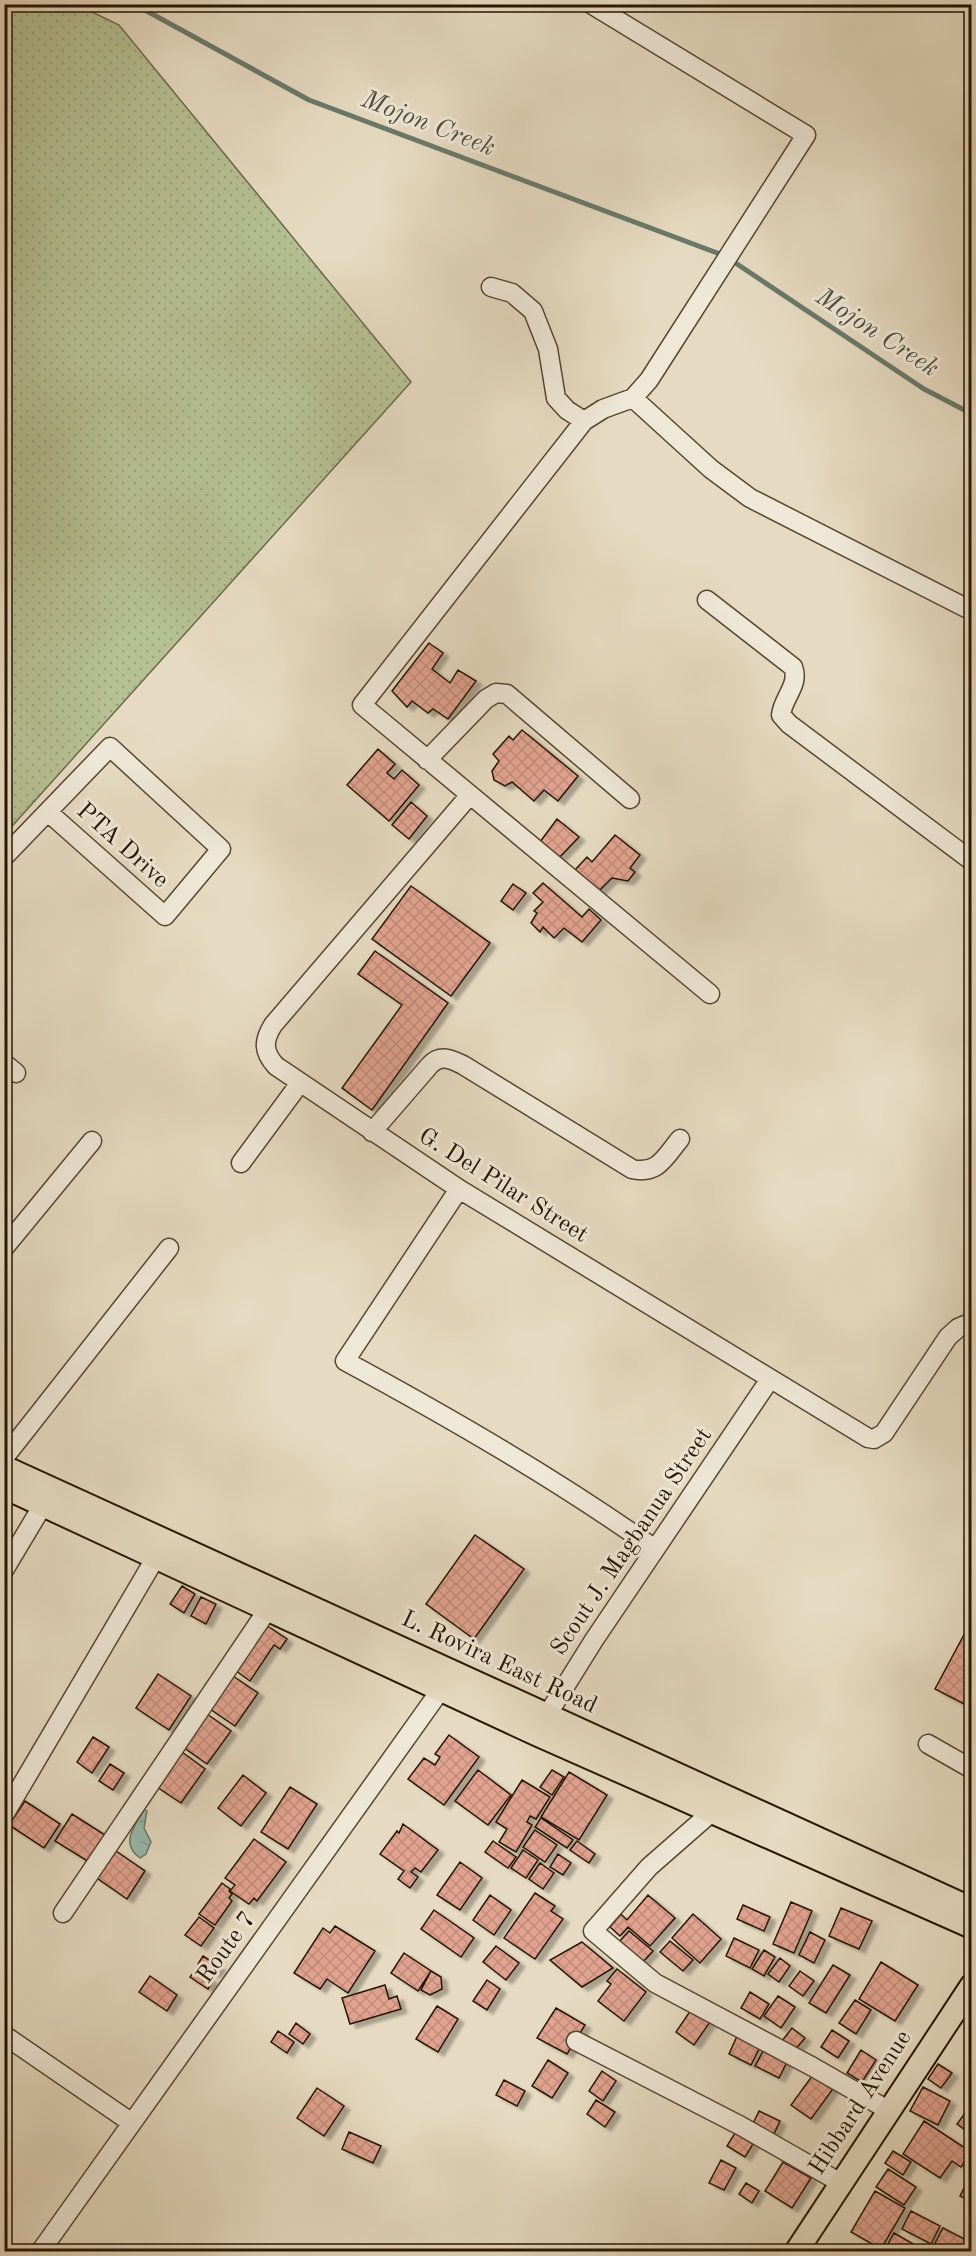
<svg xmlns="http://www.w3.org/2000/svg" width="976" height="2256" font-family="'Old Standard TT',serif">
  <defs>
    <pattern id="grass-dots" width="8" height="8" patternUnits="userSpaceOnUse" patternTransform="scale(1.5)"><rect width="8" height="8" fill="#b5c093"/><path d="M2 2h.1M6 6h.1" fill="none" stroke="#9ca47d" stroke-width="1.8" stroke-linecap="round"/></pattern>
    <pattern id="water-ripples" width="26" height="14" patternUnits="userSpaceOnUse" patternTransform="scale(1.5)"><rect width="26" height="14" fill="#97bbaf"/><path d="M2 4q2-2 4 0t4 0M15 11q2-2 4 0t4 0" fill="none" stroke="#82a095"/></pattern>
    <pattern id="building-cross-hatch" width="8" height="8" patternUnits="userSpaceOnUse" patternTransform="scale(1.5)"><rect width="8" height="8" fill="#e1a390"/><path d="M0 0l8 8M0 8l8-8" fill="none" stroke="#c18b7b"/></pattern>
    <filter id="shadow"><feDropShadow dx="6" dy="4" stdDeviation="1.5" flood-color="#0004"/></filter>
  </defs>
  <rect width="100%" height="100%" fill="#e6dbc2"/>
  <filter id="stains"><feTurbulence type="fractalNoise" baseFrequency=".00333" numOctaves="4"/><feColorMatrix values="0 0 0 0 .2 0 0 0 0 .09 0 0 0 0 .02 0 0 0 .5 -.17"/></filter>
  <radialGradient id="worn" r=".72"><stop offset=".6" stop-color="#630" stop-opacity="0"/><stop offset="1" stop-color="#630" stop-opacity=".3"/></radialGradient>
  <path fill="url(#grass-dots)" stroke="#6e6a4a" stroke-width="1.5" d="M5,4l73,1 41,20 292,357 -406,452z"/>
  <path fill="url(#water-ripples)" stroke="#6a796a" stroke-width="1.5" d="M144,1810l3,1 -3,17 7,14 -5,12 -6,4c-20,-14 -6,-32 4,-48z"/>
  <g fill="none" stroke-linecap="round" stroke-linejoin="round">
    <path stroke="#6a796a" stroke-width="5" d="M134,4l175,96 411,154
      M734,262l190,127 48,25"/>
  </g>
  <path fill="url(#building-cross-hatch)" stroke="#261502" stroke-width="1.5" filter="url(#shadow)" d="M429,643l14,10 -11,16 18,14 8,-13 18,11 -28,38 -15,-10 -5,4 -16,-12 -5,6 -15,-16z
    M522,730l56,46 -20,25 -14,-11 -10,11 -22,-19 -7,4 -11,-6 -2,-9 7,-10 -6,-7 16,-18 4,4z
    M378,749l17,15 -8,9 7,6 8,-9 17,15 -30,36 -42,-36z
    M411,802l16,14 -18,23 -17,-14z
    M557,819l22,18 -20,21 -19,-16z
    M615,835l25,20 -10,13 5,4 -7,9 -16,-3 -13,13 -24,-21 12,-13 5,5z
    M543,883l39,34 7,-8 12,11 -19,22 -18,-14 -10,10 -11,-11 -3,5 -9,-9 6,-10 -3,-2 9,-9 -10,-9z
    M513,884l13,9 -13,17 -12,-9z
    M411,886l79,57 -39,53 -79,-57z
    M375,951l73,52 -76,107 -30,-22 60,-83 -44,-31z
    M475,1535l49,34 -50,70 -48,-35z
    M182,1586l13,8 -11,19 -14,-9z
    M201,1597l15,7 -10,20 -15,-8z
    M266,1625l21,14 -7,10 -6,-4 -24,36 -15,-11z
    M966,1631l6,3v74l-37,-19z
    M158,1674l33,22 -22,34 -33,-22z
    M233,1676l25,17 -23,33 -25,-17z
    M207,1714l24,17 -24,33 -24,-17z
    M449,1735l30,22 -35,48 -36,-26 16,-21 11,7 5,-8 -5,-3z
    M93,1737l16,10 -17,26 -15,-11z
    M182,1752l23,17 -24,34 -24,-16z
    M110,1764l14,9 -11,17 -14,-9z
    M478,1770l33,25 -23,30 -33,-24z
    M552,1770l12,7 -12,18 -12,-8z
    M569,1772l38,23 -28,45 -38,-23z
    M243,1775l23,18 -25,33 -23,-18z
    M522,1780l28,17 -14,22 -6,-3 -3,6 5,3 -16,27 -17,-10 8,-13 -11,-7z
    M290,1787l27,17 -29,45 -27,-17z
    M25,1801l35,23 -16,24 -35,-23z
    M72,1814l33,21 -16,27 -34,-21z
    M541,1818l32,22 -6,8 -32,-21z
    M403,1824l35,26 -17,22 -6,-4 -4,4 7,5 -8,11 -12,-9 6,-8 -24,-17 17,-23 2,2z
    M535,1830l22,15 -12,17 -22,-15z
    M254,1839l32,23 -29,39 -3,-3 -5,6 -19,-13 5,-6 -10,-7z
    M493,1841l23,16 -8,11 -23,-16z
    M577,1841l18,13 -6,9 -19,-13z
    M113,1849l32,22 -18,28 -33,-23z
    M523,1850l15,10 -12,18 -15,-10z
    M558,1854l13,9 -8,12 -13,-8z
    M460,1862l22,16 -22,32 -23,-15z
    M540,1863l14,10 -11,16 -14,-10z
    M222,1883l8,6 -1,2 3,3 -3,4 3,3 -17,24 -16,-11z
    M535,1893l20,13 -4,5 12,8 -28,40 -31,-21z
    M490,1895l21,15 -17,25 -21,-15z
    M648,1895l27,23 -25,28 -22,-19 -8,9 -10,-9 11,-13 6,6z
    M791,1902l21,9 -18,42 -21,-9z
    M743,1905l27,12 -6,14 -27,-12z
    M841,1908l31,13 -13,28 -30,-13z
    M434,1910l40,28 -13,19 -40,-28z
    M693,1914l28,25 -21,24 -28,-25z
    M199,1917l15,11 -13,18 -16,-11z
    M335,1926l40,25 -27,42 -21,-14 -7,10 -26,-16 29,-45 7,5z
    M629,1931l24,20 -10,11 -24,-20z
    M810,1932l15,8 -11,23 -15,-8z
    M734,1938l25,12 -9,18 -24,-12z
    M670,1941l23,19 -10,11 -23,-19z
    M582,1942l31,26 -31,19 -32,-27z
    M496,1946l23,17 -13,17 -23,-18z
    M764,1950l11,7 -11,19 -12,-7z
    M404,1953l27,18 -13,20 -27,-18z
    M203,1956l17,11 -6,7 -16,-10z
    M780,1958l10,8 -11,16 -11,-8z
    M881,1962l37,23 -23,36 -36,-22z
    M833,1965l17,10 -24,38 -17,-10z
    M196,1969l17,12 -5,8 -18,-12z
    M617,1969l29,23 -22,29 -26,-20 13,-17 -4,-3z
    M431,1971l10,6 1,12 -12,6 -9,-5z
    M800,1971l14,10 -11,15 -14,-10z
    M150,1976l27,19 -10,16 -28,-19z
    M487,1980l13,9 -13,21 -14,-9z
    M385,1985l4,14 8,-3 4,13 -51,15 -8,-26z
    M750,1992l19,12 -9,15 -19,-11z
    M778,1996l17,11 -14,21 -17,-12z
    M855,2000l16,10 -15,24 -17,-11z
    M437,2006l21,13 -20,33 -22,-13z
    M693,2007l19,12 -18,26 -18,-13z
    M556,2008l29,17 -18,29 -30,-16z
    M296,2023l14,11 -7,10 -14,-10z
    M792,2028l13,10 -11,13 -12,-10z
    M832,2030l17,11 -11,17 -17,-11z
    M278,2031l16,11 -7,11 -16,-11z
    M738,2034l23,11 -10,20 -22,-11z
    M766,2046l23,12 -10,20 -24,-12z
    M861,2050l15,10 -14,22 -15,-9z
    M548,2060l20,13 -16,25 -20,-12z
    M938,2064l14,9 -11,15 -13,-9z
    M602,2071l14,10 -13,20 -14,-10z
    M815,2072l20,14 -24,33 -20,-14z
    M504,2080l21,11 -8,15 -21,-11z
    M923,2087l27,14 -12,24 -28,-14z
    M317,2088l27,18 -20,30 -27,-18z
    M596,2100l19,12 -10,15 -18,-13z
    M971,2105l1,22 -4,5 -11,-8z
    M759,2111l21,10 -7,15 -21,-10z
    M924,2121l47,31 -10,15 -9,-6 -12,17 -37,-24z
    M349,2132l32,14 -8,17 -31,-14z
    M735,2133l18,11 -8,13 -18,-11z
    M893,2151l18,11 -8,13 -18,-12z
    M721,2160l15,8 -12,22 -15,-7z
    M783,2162l28,16 -19,30 -27,-17z
    M888,2169l28,18 -12,18 -28,-18z
    M746,2183l13,8 -7,12 -13,-9z
    M966,2184l6,3v15l-12,-6z
    M875,2191l30,17 -24,41 -30,-17z
    M911,2211l29,15 -9,18 -29,-15z
    M943,2228l29,15 -4,9h-23l-11,-7z
    M894,2233l28,16 -1,3 -37,-1z"/>
  <g fill="none" stroke-linecap="round" stroke-linejoin="round">
    <defs>
      <path id="minor" d="M591,4l215,131 -157,245 -16,18 -30,11 -19,12 -222,284 348,289
        M491,287l21,6 21,18 15,38 8,49 11,12 17,11
        M633,398l78,71 39,29 222,113
        M707,600l86,67c7,18 -10,30 -12,48l8,9 183,137
        M427,760l59,-61 10,-6 11,1 123,105
        M469,796l-196,229c-10,16 -10,27 3,41l183,123 409,249 6,1 10,-6 64,-96 10,-9 14,-6
        M4,857l106,-110 111,102 -56,67 -117,-104
        M4,1063l12,10
        M372,1132l58,-67c10,-11 21,-6 33,0l169,104c26,6 33,-12 48,-30
        M241,1163l59,-80
        M459,1189l-114,172c107,58 211,118 310,188
        M4,1248l88,-107
        M4,1458l165,-210
        M4,1570l39,-65
        M541,1725l53,-85 176,-261
        M928,1744l44,25
        M713,1811l-64,56 -56,64 62,52 158,84 75,43
        M4,1815l152,-258
        M63,1913l205,-304
        M4,2035l128,88
        M576,2041l165,85 100,57
        M40,2252l407,-571"/>
      <path id="major" d="M4,1467l968,442
        M4,1487l532,247 436,193
        M796,2252l176,-267"/>
    </defs>
    <use href="#minor" stroke="#564632" stroke-width="21"/>
    <use href="#major" stroke="#261502" stroke-width="26"/>
    <use href="#minor" stroke="#efe8d7" stroke-width="18"/>
    <use href="#major" stroke="#e6dbc2" stroke-width="22"/>
  </g>
  <g text-anchor="middle" dominant-baseline="central" stroke-width="6" stroke-linejoin="round" paint-order="stroke">
    <g font-size="24" fill="#261502" stroke="#efe8d7">
      <text transform="translate(122 846) rotate(42)">PTA Drive</text>
      <text transform="translate(503 1186) rotate(32)">G. Del Pilar Street</text>
      <text transform="translate(632 1542) rotate(-56)">Scout J. Magbanua Street</text>
      <text transform="translate(499 1663) rotate(25)">L. Rovira East Road</text>
      <text transform="translate(227 1948) rotate(-54)">Route 7</text>
      <text transform="translate(861 2103) rotate(-57)">Hibbard Avenue</text>
    </g>
    <g font-size="26" font-style="italic" fill="#4e4f3f" stroke="#efe8d7">
      <text transform="translate(428 124) rotate(21)">Mojon Creek</text>
      <text transform="translate(877 333) rotate(33)">Mojon Creek</text>
    </g>
  </g>
  <rect width="976" height="2256" fill="none" stroke="#e6dbc2" stroke-width="24"/>
  <rect x="6" y="6" width="964" height="2244" fill="none" stroke="#261502" stroke-width="3"/>
  <rect x="12" y="12" width="952" height="2232" fill="none" stroke="#261502" stroke-width="1.5"/>
  <rect width="100%" height="100%" filter="url(#stains)"/>
  <rect width="100%" height="100%" fill="url(#worn)"/>
</svg>
